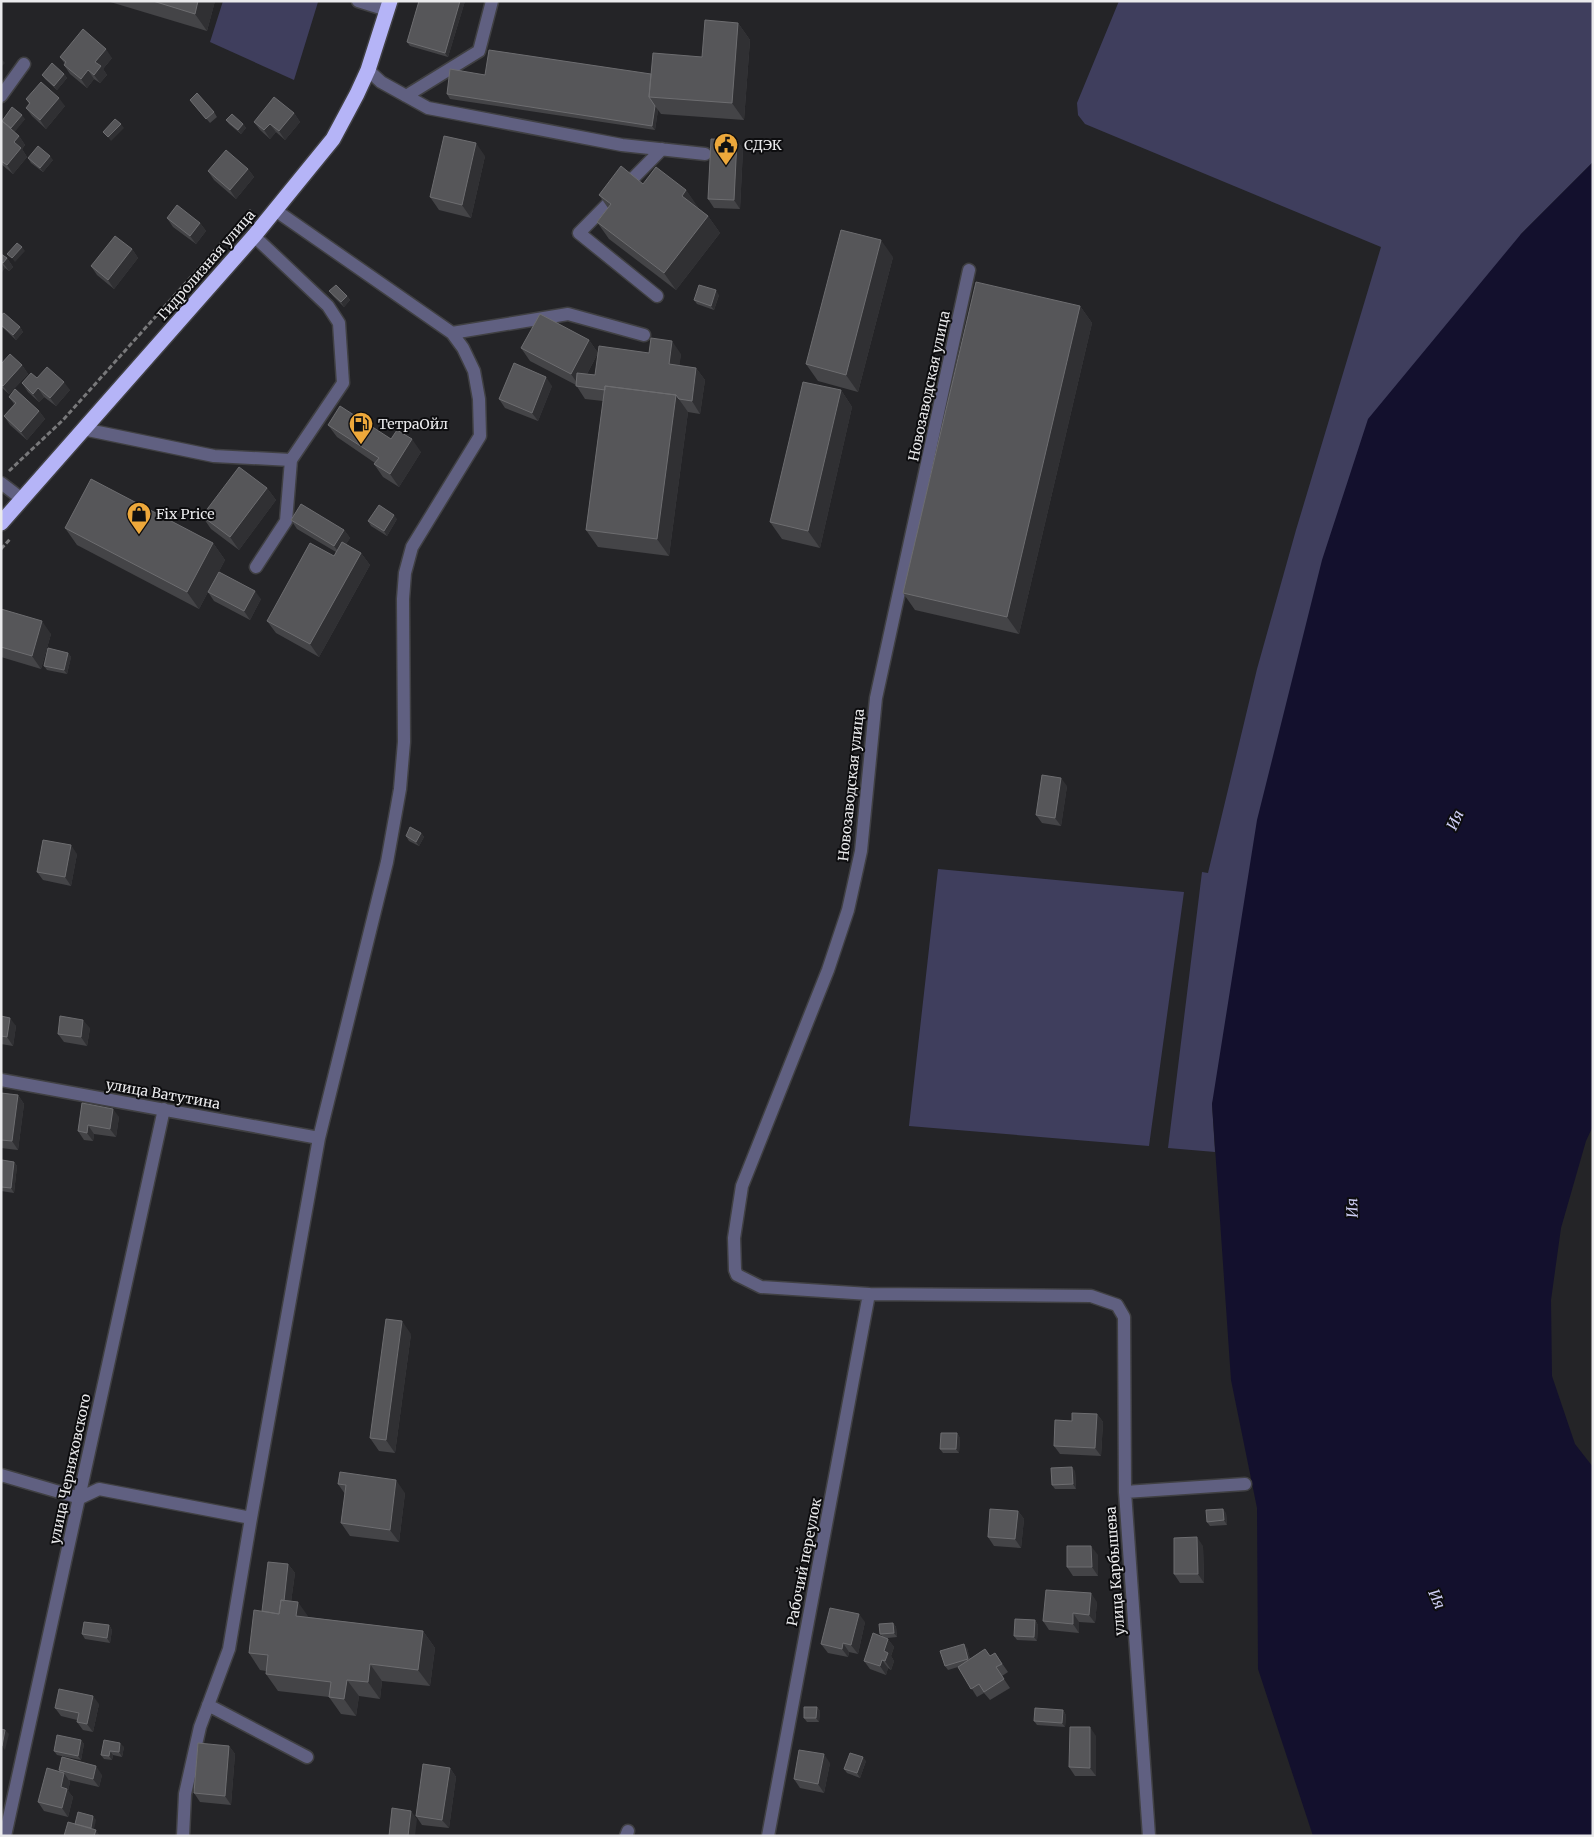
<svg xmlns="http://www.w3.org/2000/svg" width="1594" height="1837" font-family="Merriweather,serif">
  <rect width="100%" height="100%" fill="#242427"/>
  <path fill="#3f3e5d" d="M223,1l95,1 -24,78 -84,-38z
    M1119,1h474v161l-72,72 -309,870 3,48 -47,-4 34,-276 6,1 49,-204 39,-139 85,-283 -296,-123 -7,-9 -1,-12z
    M938,869l246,23 -35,254 -240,-20z"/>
  <path fill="#13102d" d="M1593,162v964l-7,15 -25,87 -10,72 1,76 23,68 18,23v369h-280l-55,-167 -1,-161 -26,-128 -19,-276 45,-284 65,-260 46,-141 153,-185z"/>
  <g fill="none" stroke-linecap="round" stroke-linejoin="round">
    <defs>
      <path id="minor" d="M358,1l29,9
        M368,70l13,12 47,26 194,37 83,9
        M1,96l23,-32
        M406,96l73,-45 13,-50
        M969,270l-93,428 -15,153 -13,59 -20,60 -86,216 -8,52 1,32 2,5 24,12 108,7 222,2 26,9 7,12 1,175 24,344
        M657,296l-78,-63 83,-84
        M452,333l116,-19 76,21
        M83,429l131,27 77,4 52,-77 -4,-60 -11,-17 -74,-70
        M1,483l21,16
        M256,567l30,-46 5,-61
        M1,1080l318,58
        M1,1475l79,23
        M1125,1492l120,-8
        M80,1498l19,-9 152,29
        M208,1705l99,52
        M5,1836l159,-727
        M183,1836l2,-42 15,-67 29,-78 22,-131 68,-380 68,-276 13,-73 4,-47 -1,-143 2,-26 7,-26 68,-111 -1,-37 -5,-28 -11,-23 -11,-15 -177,-123
        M626,1836l2,-5
        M768,1836l101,-542"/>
      <path id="highway" d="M1,523l253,-287 79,-97 24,-45 11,-24 22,-69"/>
    </defs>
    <use href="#minor" stroke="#404043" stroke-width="15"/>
    <use href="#highway" stroke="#404043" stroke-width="18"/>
    <path stroke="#78787a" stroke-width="3" stroke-dasharray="5 2.5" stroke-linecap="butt" d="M9,471l54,-51 188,-210
      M1,549l10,-11"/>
    <use href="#minor" stroke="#606081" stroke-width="12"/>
    <use href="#highway" stroke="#b5b4f7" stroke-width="15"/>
  </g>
  <path fill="#444447" d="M107,1h108l-8,30z
    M419,1h46l-17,56 -38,-11 -3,-4z
    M738,23l12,17 -6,80 -83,-6 -3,-4 -3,20 -205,-31 -3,-5 38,-19 166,-1 51,-17z
    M60,57l52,1 -9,11 4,6 -7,8 -6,-4 -7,9 -17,-14 -6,-9 1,-1z
    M64,74l3,4 -10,12 -12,-11 -3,-4z
    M26,99l39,7 -19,23 -14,-13 -6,-8 3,-4z
    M190,100l24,12 3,5 -7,6z
    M294,113l6,9 -15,18 -9,-8 -6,7 -10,-9 -6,-8z
    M25,119l-11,13 5,4 6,9 -3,4 5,8 -14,17 -12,-10v-42z
    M226,120l17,4 3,4 -5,6 -12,-10z
    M737,140l6,9 -3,60 -26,-1 -6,-9z
    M485,156l-14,62 -32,-8 -9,-13z
    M28,158l25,2 -10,12 -12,-9z
    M248,169l6,8 -18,22 -22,-19 -6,-9z
    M686,190l12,18 10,8 12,17 -44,57 -67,-51 -12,-17 11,-14 -9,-13z
    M167,218l33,5 6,8 -10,13 -23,-17z
    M132,249l6,9 -24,31 -17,-14 -6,-9z
    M1,254l6,4 6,9 -4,4 -4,-3 -4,5z
    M893,257l-35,135 -40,-11 -12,-17z
    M329,291l18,5 3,4 -6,7 -11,-11z
    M719,295l-5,15 -17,-6 -3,-4z
    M1080,306l12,17 -73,311 -104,-24 -12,-17z
    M1,315l19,12 3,5 -7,8 -15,-14z
    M589,340l9,13 -11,21 8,1 54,-22 32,1 -2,12 17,2 9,12 -5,34 -12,-2 -19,144 -71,-9 -12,-17 17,-129 -18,-2 -9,-14 -46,-24 -9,-13z
    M1,364l21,1 6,9 -19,20 -8,-7z
    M37,378l33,12 -14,16 -12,-9 -5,5 -11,-10 -6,-9z
    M552,386l-14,35 -33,-13 -6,-9z
    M841,390l11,17 -32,141 -38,-9 -12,-17z
    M9,397l30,14 6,8 -18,21 -17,-15 -6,-9 10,-12z
    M328,425l63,14 30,13 -22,35 -16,-10 -9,-13 1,-1 -38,-26z
    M267,488l9,12 -37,50 -28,-21 -9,-13z
    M397,519l-10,17 -16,-10 -3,-5z
    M291,520l53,10 6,8 -4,6 15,9 9,12 -51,92 -43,-24 -9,-12 67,-65 2,-4 -39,-23z
    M65,528l148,15 12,17 -26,49 -122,-64z
    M208,592l53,7 -11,21 -36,-19z
    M1,609l50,25 -10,35 -40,-12z
    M68,653l3,4 -4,17 -20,-4 -3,-4z
    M1067,786l-6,40 -19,-3 -6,-8z
    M421,833l3,4 -5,9 -10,-5 -3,-5z
    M77,854l-6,32 -28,-6 -6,-8z
    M1,1016l15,10 -3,20 -12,-2z
    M90,1028l-3,18 -23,-4 -6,-8z
    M1,1093l17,2 6,9 -6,46 -17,-2z
    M82,1103l37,14 -3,20 -22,-3 -1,7 -9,-1 -6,-9z
    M14,1162l3,4 -3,27 -13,-2v-28z
    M411,1334l-16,119 -16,-2 -9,-13z
    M1097,1414l6,8 -2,34 -41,-2 -6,-8 18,-25z
    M957,1433l3,5 -1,15h-16l-3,-4z
    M1075,1471l1,18h-21l-3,-4z
    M338,1484l67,9 -6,49 -49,-6 -9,-13 4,-29z
    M1018,1511l6,8 -3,29 -27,-2 -6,-9z
    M1226,1513l1,12 -17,1 -3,-4z
    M1203,1546l1,37h-24l-6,-9z
    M1098,1555v21h-25l-6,-9z
    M288,1564l7,9 -4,29 17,15 115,14 12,17 -5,38 -48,-5 -2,18 -21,-3 -3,20 -15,-2 -12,-17 -51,-6 -12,-17v-3l-6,-1 -11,-17 13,-42z
    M1097,1602l-2,21 -16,-1v11l-30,-3 -6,-9z
    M1035,1620l3,5 -1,16 -20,-1 -3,-4z
    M865,1622l-7,32 -9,-2 -1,5 -20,-4 -7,-9z
    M893,1623l3,4 1,10 -10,1 7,9 -3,9 3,5 -3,9 -3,-2 -2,7 -16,-6 -6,-8 18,-25 -2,-2z
    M109,1625l3,5 -2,13 -25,-4 -3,-5z
    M967,1648l3,11 15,-10 5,7 5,-3 13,19 -6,4 8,12 -20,12 -6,-7 -7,4 -19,-30 -10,3 -3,-4z
    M99,1704l-6,28 -10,-2 -6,-8v-2l-16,-4 -6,-8z
    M817,1707l3,4 -1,11h-12l-3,-4z
    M1063,1710l3,5 -1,12 -28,-2 -3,-4z
    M1096,1736v40h-21l-6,-9z
    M81,1740l3,4 -3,16 -24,-5 -3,-4z
    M104,1740l20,7 -2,10 -9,-2 -1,5 -8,-1 -3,-4z
    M229,1746l6,8 -4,51 -31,-3 -6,-9z
    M866,1761l-6,17 -13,-5 -3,-4z
    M830,1763l-6,30 -24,-5 -6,-9z
    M450,1768l6,9 -7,51 -27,-3 -6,-9z
    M59,1770l43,5 -3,12 -30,-7 1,2 -2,9 5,6 -5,20 -24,-6 -6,-9 22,-30z"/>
  <path fill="#303033" d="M198,1h17l-8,30 -12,-17z
    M460,1h5l-17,56 -3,-4z
    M738,23l12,17 -6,80 -12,-17z
    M106,49l6,9 -9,11 4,6 -7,8 -6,-8 1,-13z
    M1,58l4,5 -4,4z
    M88,70l6,9 -7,9 -6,-9z
    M64,74l3,4 -10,12 -3,-4z
    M59,98l6,8 -19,23 -6,-9z
    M655,106l3,4 -3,20 -3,-4z
    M294,113l6,9 -15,18 -6,-9z
    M22,115l3,4 -11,14 -3,-5z
    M121,124l3,4 -13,13 -3,-4z
    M243,124l3,4 -5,6 -3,-4z
    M270,124l6,8 -6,7 -6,-9z
    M19,136l6,9 -3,4 5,8 -14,17 -6,-9 7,-23z
    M737,140l6,9 -3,60 -6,-9z
    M476,143l9,13 -14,62 -9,-13z
    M50,156l3,4 -10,12 -3,-4z
    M248,169l6,8 -18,22 -6,-9z
    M686,190l12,17 -4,6 -12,-17z
    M708,216l12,17 -44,57 -12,-17z
    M200,223l6,8 -10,13 -6,-8z
    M881,240l12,17 -35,135 -12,-17z
    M22,247l3,4 -10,11 -3,-4z
    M132,249l6,9 -24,31 -6,-9z
    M7,258l6,9 -4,4 -6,-8z
    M1,263l4,5 -4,5z
    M716,290l3,5 -5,15 -3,-4z
    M347,296l3,4 -6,7 -3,-5z
    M1080,306l12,17 -73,311 -12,-17z
    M20,327l3,5 -7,8 -3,-5z
    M589,340l9,13 -18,34 -9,-13z
    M672,341l9,13 -3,23 -9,-13z
    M22,365l6,9 -19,20 -6,-8z
    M696,368l9,12 -5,34 -8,-13z
    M546,377l6,9 -14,35 -6,-8z
    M64,382l6,8 -14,16 -6,-8z
    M38,388l6,9 -5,5 -6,-8z
    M841,390l11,17 -32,141 -12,-17z
    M676,395l12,17 -19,144 -12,-17z
    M39,411l6,8 -18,21 -6,-8z
    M412,439l9,13 -22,35 -9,-13z
    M267,488l9,12 -37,50 -9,-13z
    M394,515l3,4 -10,17 -3,-5z
    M344,530l6,8 -10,16 -6,-8z
    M213,543l12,17 -26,49 -12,-17z
    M361,553l9,12 -51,92 -9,-13z
    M255,591l6,8 -11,21 -6,-9z
    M42,621l9,13 -10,35 -9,-13z
    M68,653l3,4 -4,17 -3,-4z
    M1061,778l6,8 -6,40 -6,-8z
    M421,833l3,4 -5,9 -3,-4z
    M71,845l6,9 -6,32 -6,-9z
    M10,1018l6,8 -3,20 -6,-9z
    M83,1020l7,8 -3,18 -6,-9z
    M18,1095l6,9 -6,46 -6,-9z
    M113,1109l6,8 -3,20 -6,-8z
    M88,1125l6,9 -1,7 -6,-8z
    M14,1162l3,4 -3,27 -3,-5z
    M402,1321l9,13 -16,119 -9,-13z
    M1097,1414l6,8 -2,34 -6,-8z
    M957,1433l3,5 -1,15 -3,-4z
    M1072,1467l3,4 1,18 -3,-5z
    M396,1480l9,13 -6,49 -9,-12z
    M1223,1509l3,4 1,12 -3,-5z
    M1018,1511l6,8 -3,29 -6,-9z
    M1197,1537l6,9 1,37 -6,-9z
    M1091,1546l7,9v21l-6,-9z
    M288,1564l7,9 -7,51 -6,-8z
    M1091,1593l6,9 -2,21 -6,-8z
    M298,1602l12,17 -14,-3z
    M1073,1613l6,9v11l-6,-9z
    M859,1614l6,8 -7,32 -7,-9z
    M1035,1620l3,5 -1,16 -3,-4z
    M893,1623l3,4 1,10 -3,-4z
    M109,1625l3,5 -2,13 -3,-5z
    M423,1631l12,17 -5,38 -12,-16z
    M888,1639l6,8 -3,9 3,5 -3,9 -6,-9 -1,-10z
    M843,1643l6,9 -1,5 -6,-8z
    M964,1644l3,4 4,15 -3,-4z
    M882,1660l6,8 -2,7 -6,-9z
    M370,1664l12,17 -2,18 -12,-17z
    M347,1680l12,16 -3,20 -12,-17z
    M93,1696l6,8 -6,28 -6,-8z
    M817,1707l3,4 -1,11 -3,-4z
    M1063,1710l3,5 -1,12 -3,-4z
    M1090,1727l6,9v40l-6,-8z
    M5,1730l4,4 -4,16 -3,-4z
    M81,1740l3,4 -3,16 -3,-4z
    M120,1743l4,4 -2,10 -3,-5z
    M229,1746l6,8 -4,51 -6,-9z
    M110,1751l3,4 -1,5 -3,-4z
    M824,1754l6,9 -6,30 -6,-9z
    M863,1757l3,4 -6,17 -3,-5z
    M96,1766l6,9 -3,12 -6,-8z
    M450,1768l6,9 -7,51 -7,-8z
    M64,1773l6,9 -2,9 5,6 -5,20 -6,-9 -1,-21z
    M411,1811l6,8 -2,17h-7z
    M93,1816l3,4 -3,14 -3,-5z
    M96,1830l4,6h-6z"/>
  <path fill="#565659" stroke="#6d6d70" d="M153,1h45l-3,13z
    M419,1h41l-15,52 -38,-11z
    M705,20l33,3 -6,80 -83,-6 4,-44 49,4z
    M83,29l23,20 -11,13 6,4 -7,9 -6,-5 -7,9 -17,-14 2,-3 -6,-5z
    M489,50l162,24 -2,23 6,9 -3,20 -205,-32 3,-25 35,6z
    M52,63l12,11 -10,12 -12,-11z
    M41,82l18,16 -19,22 -14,-12 4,-5 -4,-4z
    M197,93l17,19 -8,7 -16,-19z
    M274,97l20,16 -15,18 -9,-7 -6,6 -10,-8z
    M12,107l10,8 -11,13 -9,-7z
    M232,114l11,10 -5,6 -12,-10z
    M115,119l6,5 -13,13 -5,-5z
    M2,121l17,15 -5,6 7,6 -14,17 -6,-4v-39z
    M444,136l32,7 -14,62 -32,-8z
    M711,139l26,1 -3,60 -26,-1z
    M38,146l12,10 -10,12 -12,-10z
    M226,150l22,19 -18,21 -22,-19z
    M621,166l22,18 13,-17 30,23 -4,6 26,20 -44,57 -67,-51 14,-18 -12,-9z
    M177,205l23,18 -10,13 -23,-18z
    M841,230l40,10 -35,135 -40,-11z
    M115,236l17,13 -24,31 -17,-14z
    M17,243l5,4 -10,11 -5,-4z
    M1,254l6,4 -4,5 -2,-1z
    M976,282l104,24 -73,311 -104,-24z
    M336,285l11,11 -6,6 -12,-11z
    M699,285l17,5 -5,16 -17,-6z
    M4,313l16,14 -7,8 -12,-10v-10z
    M540,314l49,26 -18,34 -50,-26z
    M651,338l21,3 -3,23 27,4 -4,33 -13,-2 -3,-4 -71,-9v4l-29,-4 1,-13 18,2 4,-29 50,7z
    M10,354l12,11 -19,21 -2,-2v-20z
    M514,363l32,14 -14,36 -33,-14z
    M47,367l17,15 -14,16 -12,-10 -5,6 -11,-11 9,-10 6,5z
    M803,382l38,8 -33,141 -38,-9z
    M605,386l71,9 -19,144 -71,-9z
    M15,389l24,22 -18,21 -17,-16 12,-13 -7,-6z
    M340,406l51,33 6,-9 15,9 -22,35 -16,-10 5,-6 -51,-33z
    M239,467l28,21 -37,49 -28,-21z
    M91,479l122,64 -26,49 -122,-64z
    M301,504l43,26 -10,16 -43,-26z
    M379,505l15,10 -10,16 -16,-10z
    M342,542l19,11 -51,91 -43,-23 43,-78 24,13z
    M219,572l36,19 -11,20 -36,-19z
    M1,609l41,12 -10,35 -31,-9z
    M48,648l20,5 -4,17 -20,-4z
    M1042,775l19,3 -6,40 -19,-3z
    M410,827l11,6 -5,9 -10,-6z
    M43,840l28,5 -6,32 -28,-5z
    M1,1016l9,2 -3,19 -6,-1z
    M60,1016l23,4 -2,17 -23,-3z
    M1,1093l17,2 -6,46 -11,-1z
    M82,1103l31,6 -3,20 -22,-4 -1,8 -9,-2z
    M2,1160l12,2 -3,26 -10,-1z
    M386,1319l16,2 -16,119 -16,-2z
    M1072,1413l25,1 -2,34 -41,-2 1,-26 17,1z
    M941,1433h16l-1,16h-16z
    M1072,1467l1,17 -21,1 -1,-17z
    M340,1472l56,8 -6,50 -49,-7 5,-38 -8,-1z
    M990,1509l28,2 -3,28 -27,-2z
    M1223,1509l1,11 -17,2 -1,-12z
    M1197,1537l1,37h-24v-36z
    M1067,1546h24l1,21h-25z
    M268,1562l20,2 -4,37 -3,-1 -2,14 -17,-3z
    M1046,1590l45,3 -2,22 -16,-2v11l-30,-3z
    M281,1600l17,2 -2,14 127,15 -5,39 -48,-6 -2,18 -21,-2 -3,19 -15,-2 2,-15 -65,-8 2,-19 -19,-2 5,-43 25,4z
    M830,1608l29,6 -8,31 -8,-2 -1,6 -21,-5z
    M1015,1619l20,1 -1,17 -20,-1z
    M84,1622l25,3 -2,13 -25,-4z
    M893,1623l1,10 -14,1 -1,-10z
    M873,1633l15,6 -4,12 4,2 -3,8 -3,-1 -2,6 -16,-5z
    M964,1644l4,15 -23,7 -5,-15z
    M985,1649l5,7 5,-3 7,11 -6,3 8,12 -20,13 -5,-8 -8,5 -13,-22z
    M59,1689l34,7 -6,28 -10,-2 2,-9 -24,-5z
    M804,1707h13l-1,11h-12z
    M1035,1708l28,2 -1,13 -28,-2z
    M1070,1727h20v41l-21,-1z
    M1,1729l4,1 -3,16h-1z
    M57,1735l24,5 -3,16 -24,-5z
    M104,1740l16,3 -1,9 -9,-1 -1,5 -8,-1z
    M198,1743l31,3 -4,50 -31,-3z
    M799,1750l25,4 -6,30 -24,-5z
    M850,1753l13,4 -6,16 -13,-4z
    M62,1757l34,9 -3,13 -34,-9z
    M423,1764l27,4 -8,52 -26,-4z
    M47,1768l17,5 -3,14 6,2 -5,19 -24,-6z
    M392,1808l19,3 -3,25h-19z
    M78,1812l15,4 -2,12 -16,-4z
    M68,1822l28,8 -2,6h-30z"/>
  <defs>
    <symbol id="civic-pin" viewBox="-11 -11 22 30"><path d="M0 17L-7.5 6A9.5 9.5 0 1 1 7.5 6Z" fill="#eda83b" stroke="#0d0d0f"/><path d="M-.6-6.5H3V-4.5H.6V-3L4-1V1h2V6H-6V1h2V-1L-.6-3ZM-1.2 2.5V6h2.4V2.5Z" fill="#111"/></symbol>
    <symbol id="fuel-pin" viewBox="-11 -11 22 30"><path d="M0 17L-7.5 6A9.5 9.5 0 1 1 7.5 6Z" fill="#eda83b" stroke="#0d0d0f"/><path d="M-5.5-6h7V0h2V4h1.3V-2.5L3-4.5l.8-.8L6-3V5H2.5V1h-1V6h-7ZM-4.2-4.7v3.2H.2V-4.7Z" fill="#111"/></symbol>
    <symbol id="shop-pin" viewBox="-11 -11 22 30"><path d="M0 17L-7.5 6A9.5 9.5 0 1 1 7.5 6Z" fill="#eda83b" stroke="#0d0d0f"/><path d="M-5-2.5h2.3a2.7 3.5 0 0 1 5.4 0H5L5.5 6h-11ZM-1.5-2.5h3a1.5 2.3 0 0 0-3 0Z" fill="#111"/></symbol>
  </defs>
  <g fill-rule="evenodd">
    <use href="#civic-pin" x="712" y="131" width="28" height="38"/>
    <use href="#fuel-pin" x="347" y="410" width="28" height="38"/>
    <use href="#shop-pin" x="125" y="500" width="28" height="38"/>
  </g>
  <g text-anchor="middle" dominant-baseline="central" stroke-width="4" stroke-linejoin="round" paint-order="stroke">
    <g font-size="14" fill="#eaeaec" stroke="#0d0d0f" text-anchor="start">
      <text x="744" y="145">СДЭК</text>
      <text x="378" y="424">ТетраОйл</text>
      <text x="156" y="514">Fix Price</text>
    </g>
    <g font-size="14" fill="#eaeaec" stroke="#0d0d0f">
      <text transform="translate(206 265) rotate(-49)">Гидролизная улица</text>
      <text transform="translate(929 386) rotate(-78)">Новозаводская улица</text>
      <text transform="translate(851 785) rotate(-84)">Новозаводская улица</text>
      <text transform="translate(163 1094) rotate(10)">улица Ватутина</text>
      <text transform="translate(70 1469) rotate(-78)">улица Черняховского</text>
      <text transform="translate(804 1562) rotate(-79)">Рабочий переулок</text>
      <text transform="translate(1115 1571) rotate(-94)">улица Карбышева</text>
    </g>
    <g font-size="15" font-style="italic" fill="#cecef4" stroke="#0d0d0f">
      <text transform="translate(1455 820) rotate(-65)">Ия</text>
      <text transform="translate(1352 1208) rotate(-92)">Ия</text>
      <text transform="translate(1437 1599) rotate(66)">Ия</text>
    </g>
  </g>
  <rect width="1594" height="1837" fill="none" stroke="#eaeaec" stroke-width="5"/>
</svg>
